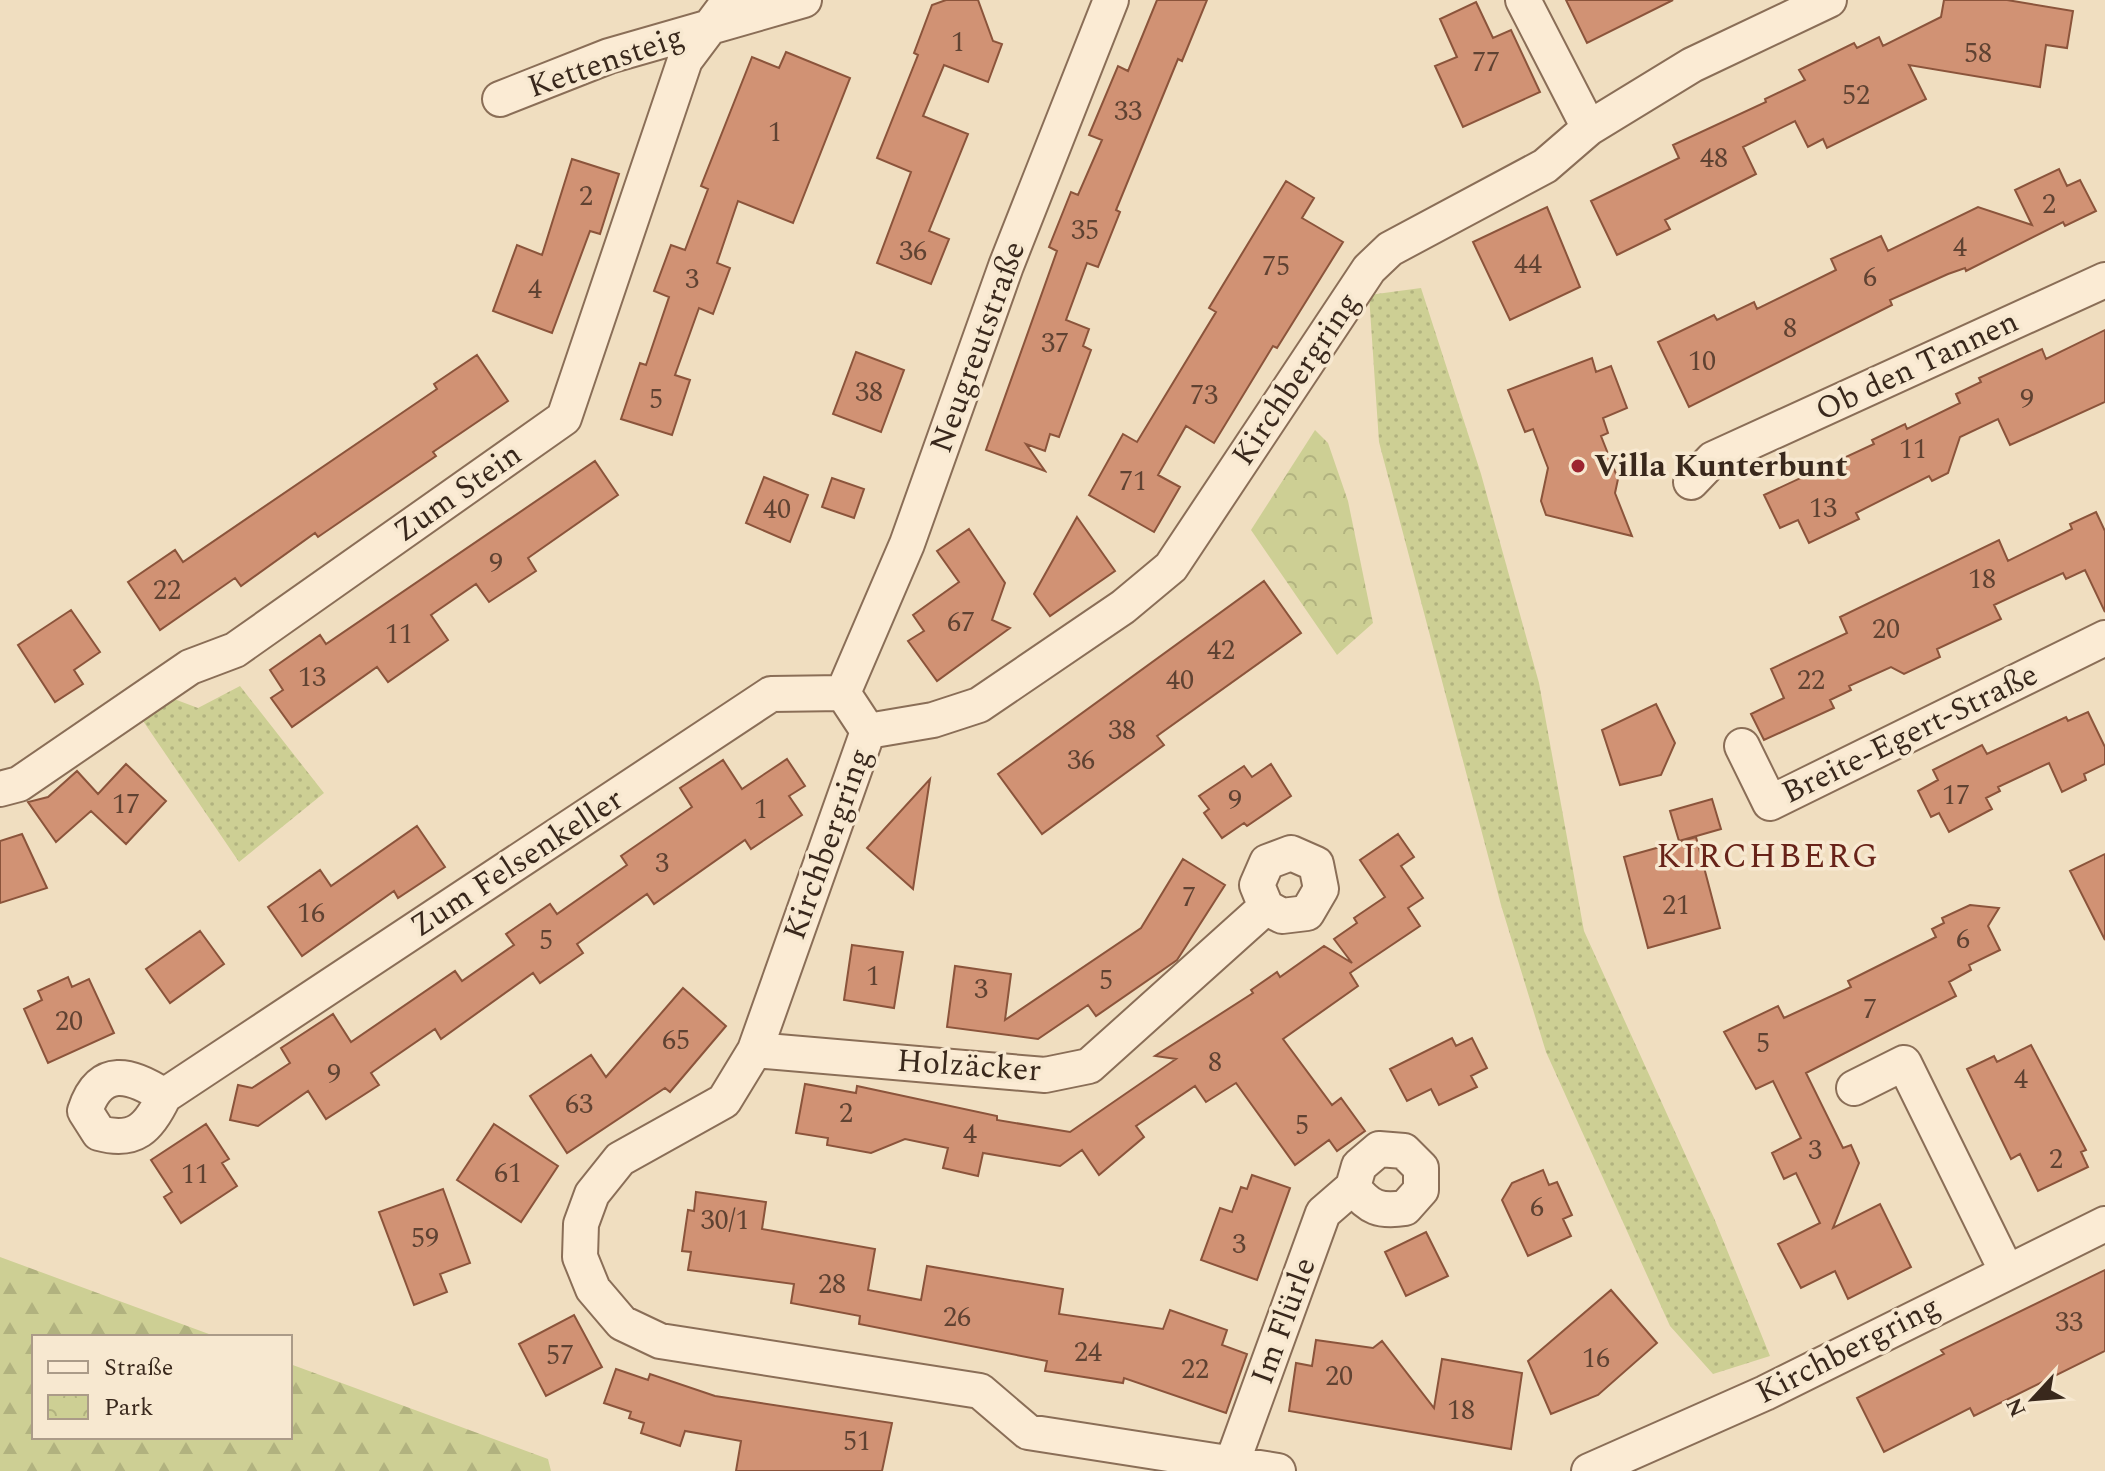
<svg xmlns="http://www.w3.org/2000/svg" width="2105" height="1471" font-family="Spectral,serif">
  <defs>
    <pattern id="grass-dots" width="8" height="8" patternUnits="userSpaceOnUse" patternTransform="scale(2)"><rect width="8" height="8" fill="#cdcf94"/><path d="M2 2h.1M6 6h.1" fill="none" stroke="#b1b27f" stroke-width="1.8" stroke-linecap="round"/></pattern>
    <pattern id="forest-firs" width="22" height="20" patternUnits="userSpaceOnUse" patternTransform="scale(2)"><rect width="22" height="20" fill="#cdcf94"/><path d="M5 1l3.5 6h-7zM16 11l3.5 6h-7z" fill="#b1b27f"/></pattern>
    <pattern id="park-crowns" width="20" height="18" patternUnits="userSpaceOnUse" patternTransform="scale(2)"><rect width="20" height="18" fill="#cdcf94"/><path d="M2 6a3 3 0 1 1 6 0M12 15a3 3 0 1 1 6 0" fill="none" stroke="#b1b27f"/></pattern>
  </defs>
  <rect width="100%" height="100%" fill="#f0dec0"/>
  <path fill="url(#grass-dots)" d="M1421,288l60,186 58,209 45,248 130,287 56,138 -57,18 -43,-48 -124,-274 -45,-147 -122,-463 -10,-147z
    M240,686l84,107 -85,69 -100,-147 35,-16 24,9z"/>
  <path fill="url(#forest-firs)" d="M0,1257l217,80h-183v100h256v-73l258,95 3,12h-551z"/>
  <path fill="url(#park-crowns)" d="M1315,430l13,13 20,58 25,122 -36,32 -86,-125z"/>
  <path fill="#d19274" stroke="#8b543b" stroke-width="2" d="M946,0h32l15,41 9,3 -14,38 -44,-17 -21,51 45,18 -39,97 20,8 -18,45 -54,-21 34,-91 -34,-14 41,-103 -4,-2 18,-48z
    M1157,0h50l-25,61 -4,-2 -62,151 4,2 -22,55 -11,-4 -21,57 23,9 -6,17 8,4 -32,87 -9,-3 -5,17 -19,-7 19,27 -59,-21 71,-199 -8,-4 22,-55 7,3 24,-55 -13,-5 29,-69 10,5z
    M1566,0h107l-86,43z
    M1944,0h63l66,11 -6,37 -21,-3 -6,42 -131,-22 17,34 -99,49 -4,-9 -15,8 -13,-26 -52,26 13,27 -91,46 5,9 -53,26 -26,-54 88,-43 -6,-13 93,-43 -1,-3 40,-19 -6,-10 55,-27 3,5 22,-11 4,9 58,-29z
    M1476,2l17,36 18,-8 29,62 -77,35 -28,-61 22,-9 -17,-38z
    M786,52l64,26 -57,145 -55,-22 -21,62 13,5 -17,46 -14,-6 -24,67 15,5 -18,55 -51,-16 19,-56 6,2 23,-68 -15,-6 17,-46 14,5 23,-61 -7,-3 51,-129 27,11z
    M572,159l47,15 -19,60 -10,-3 -38,102 -59,-22 24,-66 25,10z
    M2059,169l8,17 13,-6 16,31 -31,15 -2,-4 -97,49 -1,-3 -17,6 -58,26 2,5 -203,102 -31,-65 56,-27 3,5 37,-18 3,7 79,-39 -5,-11 50,-23 7,15 90,-44 54,18 -17,-35z
    M1286,181l28,17 -12,20 41,24 -66,106 -4,-2 -59,97 -28,-17 -28,49 22,12 -26,45 -65,-37 34,-61 14,8 79,-130 -7,-4z
    M1547,207l33,80 -70,33 -37,-78z
    M2105,330v72l-95,43 -12,-26 -38,18 -12,36 -16,8 -3,-5 -73,37 3,6 -50,24 -11,-23 -18,8 -16,-33 110,-51 -2,-4 33,-16 2,5 53,-26 -4,-9 25,-12 -2,-4 63,-29 4,10z
    M856,352l48,18 -23,62 -48,-18z
    M477,355l31,46 -75,51 3,4 -118,81 -3,-4 -74,53 -6,-8 -75,52 -32,-48 47,-32 8,12 254,-173 -3,-5z
    M1592,358l4,14 15,-6 16,42 -24,10 5,15 -7,3 17,43 -3,14 17,43 -86,-21 -5,-14 7,-33 -15,-39 -8,3 -17,-42z
    M595,461l23,34 -90,63 8,13 -47,31 -13,-18 -45,31 17,25 -60,42 -11,-15 -85,60 -21,-29 12,-8 -13,-20 50,-35 6,9z
    M764,477l44,18 -18,47 -44,-19z
    M832,478l32,11 -10,29 -32,-11z
    M2096,512l9,19v81l-20,-42 -19,9 -3,-6 -69,32 7,14 -64,30 3,8 -36,17 -13,-7 -42,19 2,4 -21,10 4,8 -70,32 -13,-26 33,-16 -13,-29 76,-36 -7,-16 159,-77 9,21 64,-32 -2,-5z
    M1077,517l38,54 -65,45 -16,-22z
    M969,529l36,54 -13,37 18,8 -73,53 -29,-40 16,-10 -11,-16 46,-33 -22,-31z
    M1264,581l37,52 -144,103 7,9 -122,89 -44,-60z
    M71,610l29,42 -26,18 9,14 -28,18 -37,-57z
    M1656,704l19,39 -14,32 -41,10 -18,-55z
    M2088,712l17,35v17l-21,10 2,6 -24,12 -13,-29 -51,24 2,4 -14,7 6,11 -43,23 -10,-19 -8,4 -13,-26 20,-11 -5,-10 49,-25 5,9 79,-37 2,4z
    M787,759l18,27 -16,10 13,19 -51,34 -6,-9 -91,64 -7,-10 -70,50 6,9 -43,30 -7,-10 -92,66 -6,-10 -64,44 8,12 -53,34 -18,-28 -50,35 -28,-6 8,-35 14,3 38,-25 -9,-15 52,-34 18,28 104,-71 7,10 52,-36 -8,-11 44,-30 7,10 70,-49 -6,-9 71,-49 -12,-19 43,-28 19,29z
    M126,764l40,37 -40,43 -35,-33 -35,31 -28,-40 20,-5 29,-26 21,23z
    M1271,764l20,32 -44,30 -3,-3 -22,15 -18,-25 5,-4 -10,-13 45,-30 8,11z
    M930,779l-17,110 -46,-41z
    M1712,799l9,30 -42,12 -9,-30z
    M417,826l28,41 -47,31 -4,-7 -92,65 -34,-49 52,-37 11,16z
    M22,834l25,54 -47,15v-62z
    M1398,834l16,23 -13,9 22,32 -15,10 12,18 -70,47 8,13 -75,53 49,66 9,-7 24,33 -28,20 -8,-11 -34,25 -59,-82 -30,19 -11,-16 -59,40 8,11 -45,38 -17,-25 -22,16 -77,-13 -5,23 -35,-8 5,-20 -43,-9 -34,14 -44,-8 1,-7 -32,-5 9,-49 51,9 1,-7 140,30v4l73,12 106,-73 -21,-3 98,-63 -2,-3 26,-18 3,5 44,-31 28,17 -18,-24 23,-16 -3,-5 31,-21 -25,-37z
    M1696,837l24,91 -72,20 -24,-91z
    M2105,854v86l-35,-69z
    M1183,859l42,26 -48,75 -81,56 -8,-11 -50,34 -91,-12 8,-61 56,8 -6,46 136,-92z
    M1970,905l29,3 -11,18 12,24 -31,15 2,5 -22,12 7,14 -150,77 37,75 8,-3 8,18 -26,65 47,-24 31,63 -63,32 -13,-28 -34,17 -23,-44 42,-21 -24,-50 -12,6 -12,-26 29,-15 -28,-57 -17,8 -32,-57 54,-26 6,12 67,-31 -3,-6 88,-44 -4,-8 12,-6 -2,-5z
    M200,931l24,33 -54,39 -24,-34z
    M852,945l51,7 -9,56 -50,-8z
    M68,977l4,10 17,-8 25,54 -66,30 -24,-54 18,-9 -4,-9z
    M683,988l43,38 -56,66 -5,-4 -98,65 -37,-57 61,-41 15,22z
    M1452,1038l4,8 16,-8 15,30 -16,8 6,11 -38,18 -8,-16 -24,12 -17,-32z
    M2031,1045l55,105 -5,2 7,15 -50,24 -18,-37 -9,5 -44,-90 27,-13 3,6z
    M206,1124l23,35 -7,4 15,23 -56,37 -17,-26 8,-5 -21,-32z
    M494,1124l64,42 -37,56 -64,-42z
    M1543,1170l6,15 8,-3 15,33 -9,4 8,17 -43,20 -26,-56 10,-17z
    M1252,1175l38,13 -33,92 -56,-20 19,-52 12,4 9,-25 6,2z
    M443,1189l27,74 -30,11 7,18 -33,13 -35,-93z
    M696,1192l70,10 -4,27 113,20 -7,41 53,10 6,-34 136,23 -4,25 104,15 7,-19 57,20 -5,15 25,9 -21,59 -102,-35 -1,5 -78,-12 2,-10 -188,-37 1,-8 -69,-13 3,-19 -106,-14 3,-18 -9,-1 6,-41 6,1z
    M1426,1232l22,44 -42,20 -21,-44z
    M2105,1270v81l-131,65 -4,-8 -86,44 -27,-54 87,-44 -3,-4z
    M1611,1290l46,53 -59,52 -47,19 -23,-53z
    M574,1315l28,52 -56,29 -27,-52z
    M1316,1340l57,8 9,-7 52,67 8,-49 80,14 -11,76 -222,-38 7,-48 16,3z
    M616,1369l32,11 2,-6 65,22 177,27 -10,48h-146l5,-30 -56,-10 -5,15 -39,-13 3,-10 -15,-5 2,-6 -27,-9z"/>
  <g fill="none" stroke-linecap="round" stroke-linejoin="round">
    <defs>
      <path id="street" d="M1523,0l66,128
        M500,99l109,-43 195,-56
        M1691,482l22,-23 392,-179
        M843,693l64,-149 99,-278 105,-266
        M1742,746l28,57 335,-165
        M0,789l19,-5 171,-117 45,-17 329,-232 121,-358 45,-60
        M755,1050l290,25 44,-9 177,-159 -9,-22 10,-23 24,-9 25,11 5,25 -14,24 -25,3 -16,-9
        M1854,1088l50,-25 102,207
        M164,1096c-15,32 -29,47 -65,37l-14,-22c15,-46 46,-37 79,-15l607,-402 72,-1 25,38
        M1231,1466l92,-253 30,-26 6,-21 20,-17 25,2 17,17v22l-16,18c-25,4 -36,0 -52,-21
        M1278,1471l-250,-39 -48,-41 -320,-50 -38,-18 -29,-34 -13,-32 1,-33 11,-30 28,-35 104,-58 31,-51 113,-319 65,-11 46,-15 144,-98 48,-40 198,-298 21,-20 155,-83 44,-38 103,-63 137,-65
        M1589,1471l176,-78 340,-169"/>
    </defs>
    <use href="#street" stroke="#8a6e57" stroke-width="38"/>
    <use href="#street" stroke="#fbebd4" stroke-width="34"/>
  </g>
  <circle fill="#9d2430" stroke="#f7e8d0" stroke-width="3" cx="1578" cy="466" r="8"/>
  <g text-anchor="middle" dominant-baseline="central" stroke-width="7" stroke-linejoin="round" paint-order="stroke">
    <g font-size="28" fill="#5f4232">
      <text x="958" y="42">1</text>
      <text x="1978" y="53">58</text>
      <text x="1486" y="62">77</text>
      <text x="1856" y="95">52</text>
      <text x="1128" y="111">33</text>
      <text x="775" y="132">1</text>
      <text x="1714" y="158">48</text>
      <text x="586" y="196">2</text>
      <text x="2049" y="204">2</text>
      <text x="1085" y="230">35</text>
      <text x="1960" y="247">4</text>
      <text x="913" y="251">36</text>
      <text x="1528" y="264">44</text>
      <text x="1276" y="266">75</text>
      <text x="1870" y="277">6</text>
      <text x="692" y="279">3</text>
      <text x="535" y="289">4</text>
      <text x="1790" y="328">8</text>
      <text x="1055" y="343">37</text>
      <text x="1702" y="361">10</text>
      <text x="869" y="392">38</text>
      <text x="1204" y="395">73</text>
      <text x="656" y="399">5</text>
      <text x="2027" y="399">9</text>
      <text x="1913" y="449">11</text>
      <text x="1133" y="481">71</text>
      <text x="1823" y="508">13</text>
      <text x="777" y="509">40</text>
      <text x="496" y="563">9</text>
      <text x="1982" y="579">18</text>
      <text x="167" y="590">22</text>
      <text x="961" y="622">67</text>
      <text x="1886" y="629">20</text>
      <text x="399" y="634">11</text>
      <text x="1221" y="650">42</text>
      <text x="312" y="677">13</text>
      <text x="1180" y="680">40</text>
      <text x="1811" y="680">22</text>
      <text x="1122" y="730">38</text>
      <text x="1081" y="760">36</text>
      <text x="1956" y="795">17</text>
      <text x="1235" y="800">9</text>
      <text x="126" y="804">17</text>
      <text x="761" y="809">1</text>
      <text x="662" y="863">3</text>
      <text x="1189" y="897">7</text>
      <text x="1676" y="905">21</text>
      <text x="311" y="913">16</text>
      <text x="1963" y="939">6</text>
      <text x="546" y="940">5</text>
      <text x="873" y="976">1</text>
      <text x="1106" y="980">5</text>
      <text x="981" y="989">3</text>
      <text x="1870" y="1009">7</text>
      <text x="69" y="1021">20</text>
      <text x="676" y="1040">65</text>
      <text x="1763" y="1043">5</text>
      <text x="1215" y="1062">8</text>
      <text x="334" y="1074">9</text>
      <text x="2021" y="1079">4</text>
      <text x="579" y="1104">63</text>
      <text x="846" y="1113">2</text>
      <text x="1302" y="1125">5</text>
      <text x="970" y="1134">4</text>
      <text x="1815" y="1150">3</text>
      <text x="2056" y="1159">2</text>
      <text x="508" y="1173">61</text>
      <text x="195" y="1174">11</text>
      <text x="1537" y="1207">6</text>
      <text x="725" y="1220">30/1</text>
      <text x="425" y="1238">59</text>
      <text x="1239" y="1244">3</text>
      <text x="832" y="1284">28</text>
      <text x="957" y="1317">26</text>
      <text x="2069" y="1322">33</text>
      <text x="1088" y="1352">24</text>
      <text x="560" y="1355">57</text>
      <text x="1596" y="1358">16</text>
      <text x="1195" y="1369">22</text>
      <text x="1339" y="1376">20</text>
      <text x="1461" y="1410">18</text>
      <text x="857" y="1441">51</text>
    </g>
    <g font-size="32" fill="#39281c" stroke="#f7e8d0">
      <text transform="translate(606 62) rotate(-19)">Kettensteig</text>
      <text transform="translate(978 347) rotate(-70)">Neugreutstraße</text>
      <text transform="translate(1917 366) rotate(-25)">Ob den Tannen</text>
      <text transform="translate(1296 379) rotate(-56)">Kirchbergring</text>
      <text transform="translate(458 493) rotate(-35)">Zum Stein</text>
      <text transform="translate(1910 734) rotate(-26)">Breite-Egert-Straße</text>
      <text transform="translate(828 844) rotate(-70)">Kirchbergring</text>
      <text transform="translate(517 863) rotate(-33)">Zum Felsenkeller</text>
      <text transform="translate(969 1066) rotate(4)">Holzäcker</text>
      <text transform="translate(1284 1321) rotate(-70)">Im Flürle</text>
      <text transform="translate(1848 1350) rotate(-27)">Kirchbergring</text>
    </g>
    <g font-size="32" font-weight="bold" fill="#39281c" stroke="#f7e8d0" text-anchor="start">
      <text x="1594" y="466">Villa Kunterbunt</text>
    </g>
    <g font-size="34" letter-spacing="2" fill="#682319" stroke="#f7e8d0">
      <text x="1768" y="857">KIRCHBERG</text>
    </g>
  </g>
  <rect x="32" y="1335" width="260" height="104" fill="#f7e8d0" stroke="#ab9b88" stroke-width="2"/>
  <rect x="48" y="1361" width="40" height="12" fill="#fbebd4" stroke="#ab9b88" stroke-width="2"/>
  <text x="104" y="1375" font-size="24" fill="#39281c">Straße</text>
  <rect x="48" y="1395" width="40" height="24" fill="url(#park-crowns)" stroke="#ab9b88" stroke-width="2"/>
  <text x="104" y="1415" font-size="24" fill="#39281c">Park</text>
  <g transform="translate(2033 1399) rotate(244)" stroke="#f7e8d0" stroke-width="6" paint-order="stroke">
  <path d="M0-6L14 30L0 20L-14 30Z" fill="#39281c"/>
  <text y="-12" font-size="22" font-weight="bold" text-anchor="middle" fill="#39281c">N</text>
  </g>
</svg>
